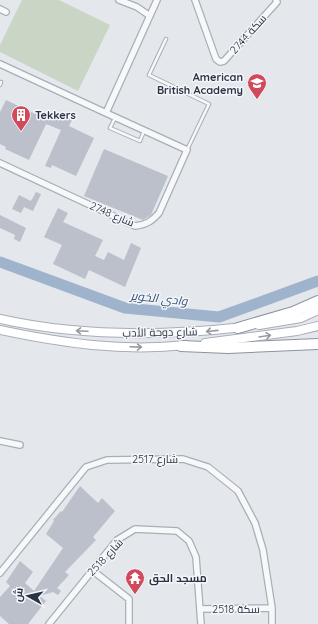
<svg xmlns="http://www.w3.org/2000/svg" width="318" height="624" font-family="Quicksand,Cairo,sans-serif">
  <rect width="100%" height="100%" fill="#e4e7ec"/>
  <path fill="#c9d6c5" d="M22,0h37l51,25 -32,66 -78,-39v-7z"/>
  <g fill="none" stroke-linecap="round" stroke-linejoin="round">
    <path stroke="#9fb4cc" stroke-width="11" d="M0,262l125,46 94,9 99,-36"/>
  </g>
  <path fill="#bbc0ca" d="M6,100l42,20 4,-9 20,9 -3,6 25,12 -18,38 -24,-11 -1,3 -6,-2 16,-36 -15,-6 2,-4 -19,40 -24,-11 1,-2 -6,-3v-32z
    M104,149l64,27 -17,39 -5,3 -3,2 -59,-24z
    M36,192l5,2 -8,17 -9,-4 -3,6 -9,-4 7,-14 12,6z
    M58,208l10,5 -5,9 40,18 -8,16 9,4 4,-8 16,8 7,-17 10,5 -16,39 -36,-17 -4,9 -32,-15 9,-19 -18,-8z
    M0,215l26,13 -6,14 -6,-3 1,-4 -15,-7z
    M80,486l18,17 4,-5 13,13 -22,26 3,3 -31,32 4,3 -12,13 4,3 -3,4 -5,-3 -13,4 6,5 -18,23h-19l-9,-8v-19l10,-11 -4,-4 14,-21 13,11 -8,11 9,8 29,-43 -17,-14 8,-13 -1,-1 8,-9 1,1z"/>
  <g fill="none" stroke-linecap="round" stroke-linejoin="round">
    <defs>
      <path id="service" d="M166,39l-17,36 60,29 -22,46
        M0,85l1,-3
        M115,118l-5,10 30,13 4,-10"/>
      <path id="minor" d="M119,0l18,7 13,9
        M195,0l21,59 4,3 4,-1 53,-59 -1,-2
        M0,9l6,3
        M0,64l106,49
        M0,163l135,63c11,-1 17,-5 24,-13l28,-63 -81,-37 51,-113
        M0,441l20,4
        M92,570l37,29v25
        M0,573l86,-106 21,-7 76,-1 25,8 30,24 17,32 8,27 9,58v16
        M201,609l71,-1
        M49,624l68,-84 18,-11 42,2 12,10 7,16 5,67"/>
      <path id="secondary" d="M0,319c80,18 163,17 244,8
        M259,325l42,-7 17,-8
        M0,330c61,13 123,22 186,15
        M205,343l92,-12 21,-5"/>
      <path id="motorway" d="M238,328l55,-16 25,-11
        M181,346l47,2 90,-4"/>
    </defs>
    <use href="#service" stroke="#a9aeb7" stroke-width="4.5"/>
    <use href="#minor" stroke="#a9aeb7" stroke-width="8"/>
    <use href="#secondary" stroke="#a9aeb7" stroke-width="10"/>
    <use href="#motorway" stroke="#8b94a3" stroke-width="12"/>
    <use href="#service" stroke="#f7f8fa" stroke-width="2.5"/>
    <use href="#minor" stroke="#f7f8fa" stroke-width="5.5"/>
    <use href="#secondary" stroke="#fff" stroke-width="8"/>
    <use href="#motorway" stroke="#fff" stroke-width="10"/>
  </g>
  <defs><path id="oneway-shaft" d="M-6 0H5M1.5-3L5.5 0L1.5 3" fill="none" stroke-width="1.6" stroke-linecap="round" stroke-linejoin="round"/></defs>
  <g stroke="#959aa2">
    <use href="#oneway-shaft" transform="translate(82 331) rotate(-177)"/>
    <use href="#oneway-shaft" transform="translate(212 331) rotate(174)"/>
    <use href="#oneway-shaft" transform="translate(265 336) rotate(-9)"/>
    <use href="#oneway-shaft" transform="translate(136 347) rotate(2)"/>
  </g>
  <defs>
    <symbol id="school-pin" viewBox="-11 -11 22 30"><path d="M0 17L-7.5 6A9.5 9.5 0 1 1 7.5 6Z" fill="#d1495b" stroke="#f4f6f9"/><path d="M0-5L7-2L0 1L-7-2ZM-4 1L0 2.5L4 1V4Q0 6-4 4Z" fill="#fff"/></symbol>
    <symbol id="building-pin" viewBox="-11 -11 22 30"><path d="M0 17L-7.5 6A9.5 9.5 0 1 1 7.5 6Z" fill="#d1495b" stroke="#f4f6f9"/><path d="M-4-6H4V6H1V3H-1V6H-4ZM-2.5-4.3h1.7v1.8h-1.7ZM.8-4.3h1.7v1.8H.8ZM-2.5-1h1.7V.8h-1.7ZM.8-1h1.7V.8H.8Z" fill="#fff"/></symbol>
    <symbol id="temple-pin" viewBox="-11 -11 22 30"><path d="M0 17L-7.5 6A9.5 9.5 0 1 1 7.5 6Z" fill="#d1495b" stroke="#f4f6f9"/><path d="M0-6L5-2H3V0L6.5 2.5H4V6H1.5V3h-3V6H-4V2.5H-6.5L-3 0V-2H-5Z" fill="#fff"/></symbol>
  </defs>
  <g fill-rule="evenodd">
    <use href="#school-pin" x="246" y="72" width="22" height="30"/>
    <use href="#building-pin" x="10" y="104" width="22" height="30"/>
    <use href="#temple-pin" x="124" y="567" width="22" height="30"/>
  </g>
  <g text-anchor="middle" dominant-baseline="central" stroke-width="3" stroke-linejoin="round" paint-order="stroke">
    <g font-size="11" fill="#2b3445" stroke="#f4f6f9">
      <text transform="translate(248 34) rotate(-48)">سكة 2744</text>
      <text transform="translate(112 214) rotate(23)">شارع 2748</text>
      <text transform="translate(160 332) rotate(-1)">شارع دوحة الأدب</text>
      <text x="155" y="459">2517 شارع</text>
      <text transform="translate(105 557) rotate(-47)">2518 شارع</text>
      <text x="236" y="609">سكة 2518</text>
    </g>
    <g font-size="11" font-weight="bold" fill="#2b3445" stroke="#f4f6f9" text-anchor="start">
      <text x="243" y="77" text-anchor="end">American<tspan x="243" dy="13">British Academy</tspan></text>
      <text x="35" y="115">Tekkers</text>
      <text x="149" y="578">مسجد الحق</text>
    </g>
    <g font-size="12" font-style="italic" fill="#34527a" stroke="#f4f6f9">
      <text transform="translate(159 298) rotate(6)">وادي الخوير</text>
    </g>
  </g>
  <g transform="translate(28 596) rotate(278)" stroke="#f4f6f9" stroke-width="3" paint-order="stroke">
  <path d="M0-3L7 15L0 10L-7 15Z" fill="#2b3445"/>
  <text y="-6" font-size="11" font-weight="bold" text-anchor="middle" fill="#2b3445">ش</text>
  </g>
</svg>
